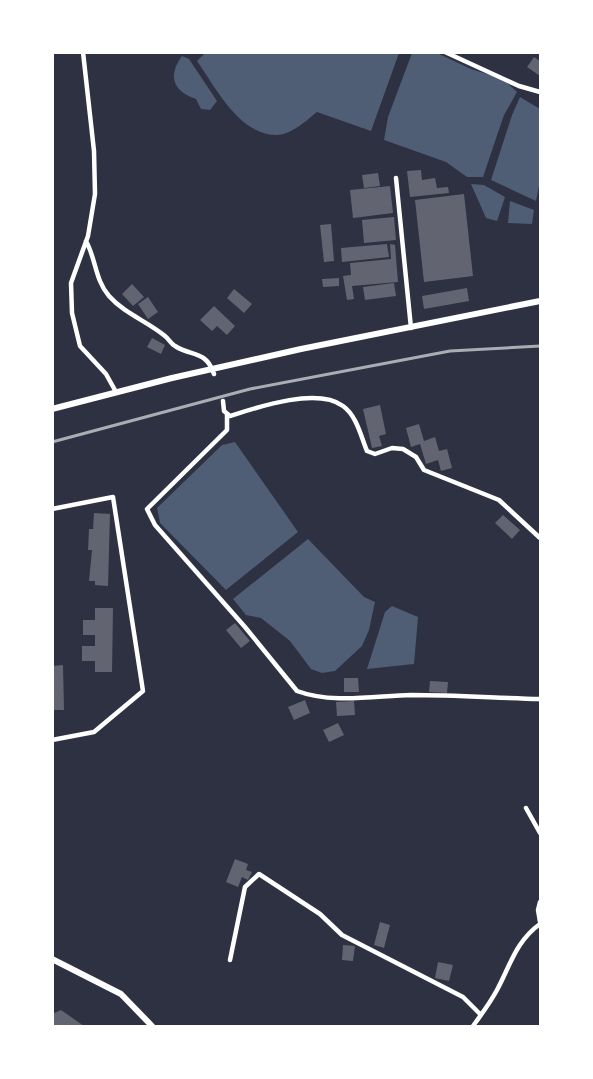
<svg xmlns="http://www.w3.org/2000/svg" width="593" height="1079" font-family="Merriweather,serif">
  <rect width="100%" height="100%" fill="#2d3142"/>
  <path fill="#4f5d75" d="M206,52h193v1l-28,78 -54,-19c-10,8 -26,23 -40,23 -38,0 -61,-47 -80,-74z
    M412,53h25l34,16 32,10 14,13 -13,23 -21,62h-16l-21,-15 -62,-22 4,-23z
    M182,56l7,3 28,42 -7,9 -9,-1 -5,-10c-24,-8 -28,-24 -14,-43z
    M520,97l20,12v72l-4,20 -45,-21 21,-65z
    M471,184l13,1 21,12 -8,24 -11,-3z
    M510,201l24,9 -2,14 -24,-1z
    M235,442l63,90 -72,58 -66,-67 -3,-15 65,-63z
    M308,539l56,58 11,5 -6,28 -7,16 -27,25 -13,2 -11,-4 -21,-28 -29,-23 -15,-3 -13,-16z
    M392,606l26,11 -4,47 -47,5 18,-57z"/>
  <path fill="#626471" d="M534,57l6,4v15l-13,-9z
    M421,170l1,10 13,-2 2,10 11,-1 1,6 -39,4 -3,-26z
    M378,173l2,13 -16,2 -2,-13z
    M390,186l3,27 -40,5 -3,-28z
    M464,194l9,82 -49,6 -9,-82z
    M394,217l2,23 -32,3 -2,-23z
    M331,224l3,37 -10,1 -4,-37z
    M387,244l2,13 -47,5 -1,-14z
    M390,244l5,1 3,37 -46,4 2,13 -7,1 -4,-24 8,-1 -1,-12 41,-4z
    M339,278v8l-16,1 -1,-8z
    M394,283l2,13 -31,4 -2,-13z
    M132,284l12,13 -11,9 -11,-12z
    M467,288l2,13 -45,8 -2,-13z
    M234,289l18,15 -8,9 -17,-15z
    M148,297l10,15 -10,7 -10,-15z
    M214,306l21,20 -8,9 -10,-9 -5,5 -12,-11z
    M152,338l13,7 -4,9 -14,-7z
    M380,405l6,29 -7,2 3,10 -10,2 -9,-39z
    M419,424l5,17 11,-4 4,14 8,-2 5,19 -11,3 -3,-11 -12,4 -6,-20 -9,3 -5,-19z
    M94,513l16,1 -2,72 -13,-1v-4h-6l3,-31h-4l1,-21h4z
    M503,515l17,15 -8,9 -17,-16z
    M95,608h18l-1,64h-17v-11h-13v-15h13v-11h-12v-15h12z
    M235,623l15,18 -9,7 -15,-18z
    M63,665l1,45h-12v-44z
    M344,678h14l1,14h-15z
    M430,681l18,1 -1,11 -18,-1z
    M305,700l5,13 -16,7 -6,-13z
    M354,701l1,14 -18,1 -1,-14z
    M338,723l6,12 -15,7 -6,-12z
    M235,859l13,5 -2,6 6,2 -4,8 -6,-3 -4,10 -12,-5z
    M380,922l10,3 -6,23 -10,-3z
    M343,945l12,1 -2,15 -11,-1z
    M438,962l15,3 -4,16 -14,-3z
    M61,1010l23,16h-32v-12z"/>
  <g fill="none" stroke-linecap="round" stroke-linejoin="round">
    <path stroke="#fff" stroke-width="4.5" d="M83,52l11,99 1,43 -7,42 -17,47 1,30 8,33 26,28 10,18
      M445,52l74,34 21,6
      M396,178l15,150
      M86,241c10,18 9,39 23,55 16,18 38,25 56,40 4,3 6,8 10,10 17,11 31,4 39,28
      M223,401l1,10 6,5c28,-9 87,-29 113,-10 14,10 18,31 24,45l8,3 17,-6 11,1 13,8 8,13 75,30 41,38
      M227,414v16l-80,79 8,16 90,102 52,64c35,13 77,5 114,4 43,0 87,3 129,4
      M52,509l61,-12 30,194 -49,41 -42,8
      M526,808l14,25
      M540,902l-2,8 2,12
      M230,960l15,-73 14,-13 61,40 22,21 121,62 18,18
      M473,1026c8,-11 17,-23 24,-36 13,-24 19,-49 43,-66"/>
    <path stroke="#fff" stroke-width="6" d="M52,409l120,-31 129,-29 239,-48
      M52,959l69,35 31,32"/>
    <path stroke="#abadb3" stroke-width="3" d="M52,442l198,-53 200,-38 90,-5"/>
  </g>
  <rect width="593" height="1079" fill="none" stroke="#ffffff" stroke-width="108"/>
</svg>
